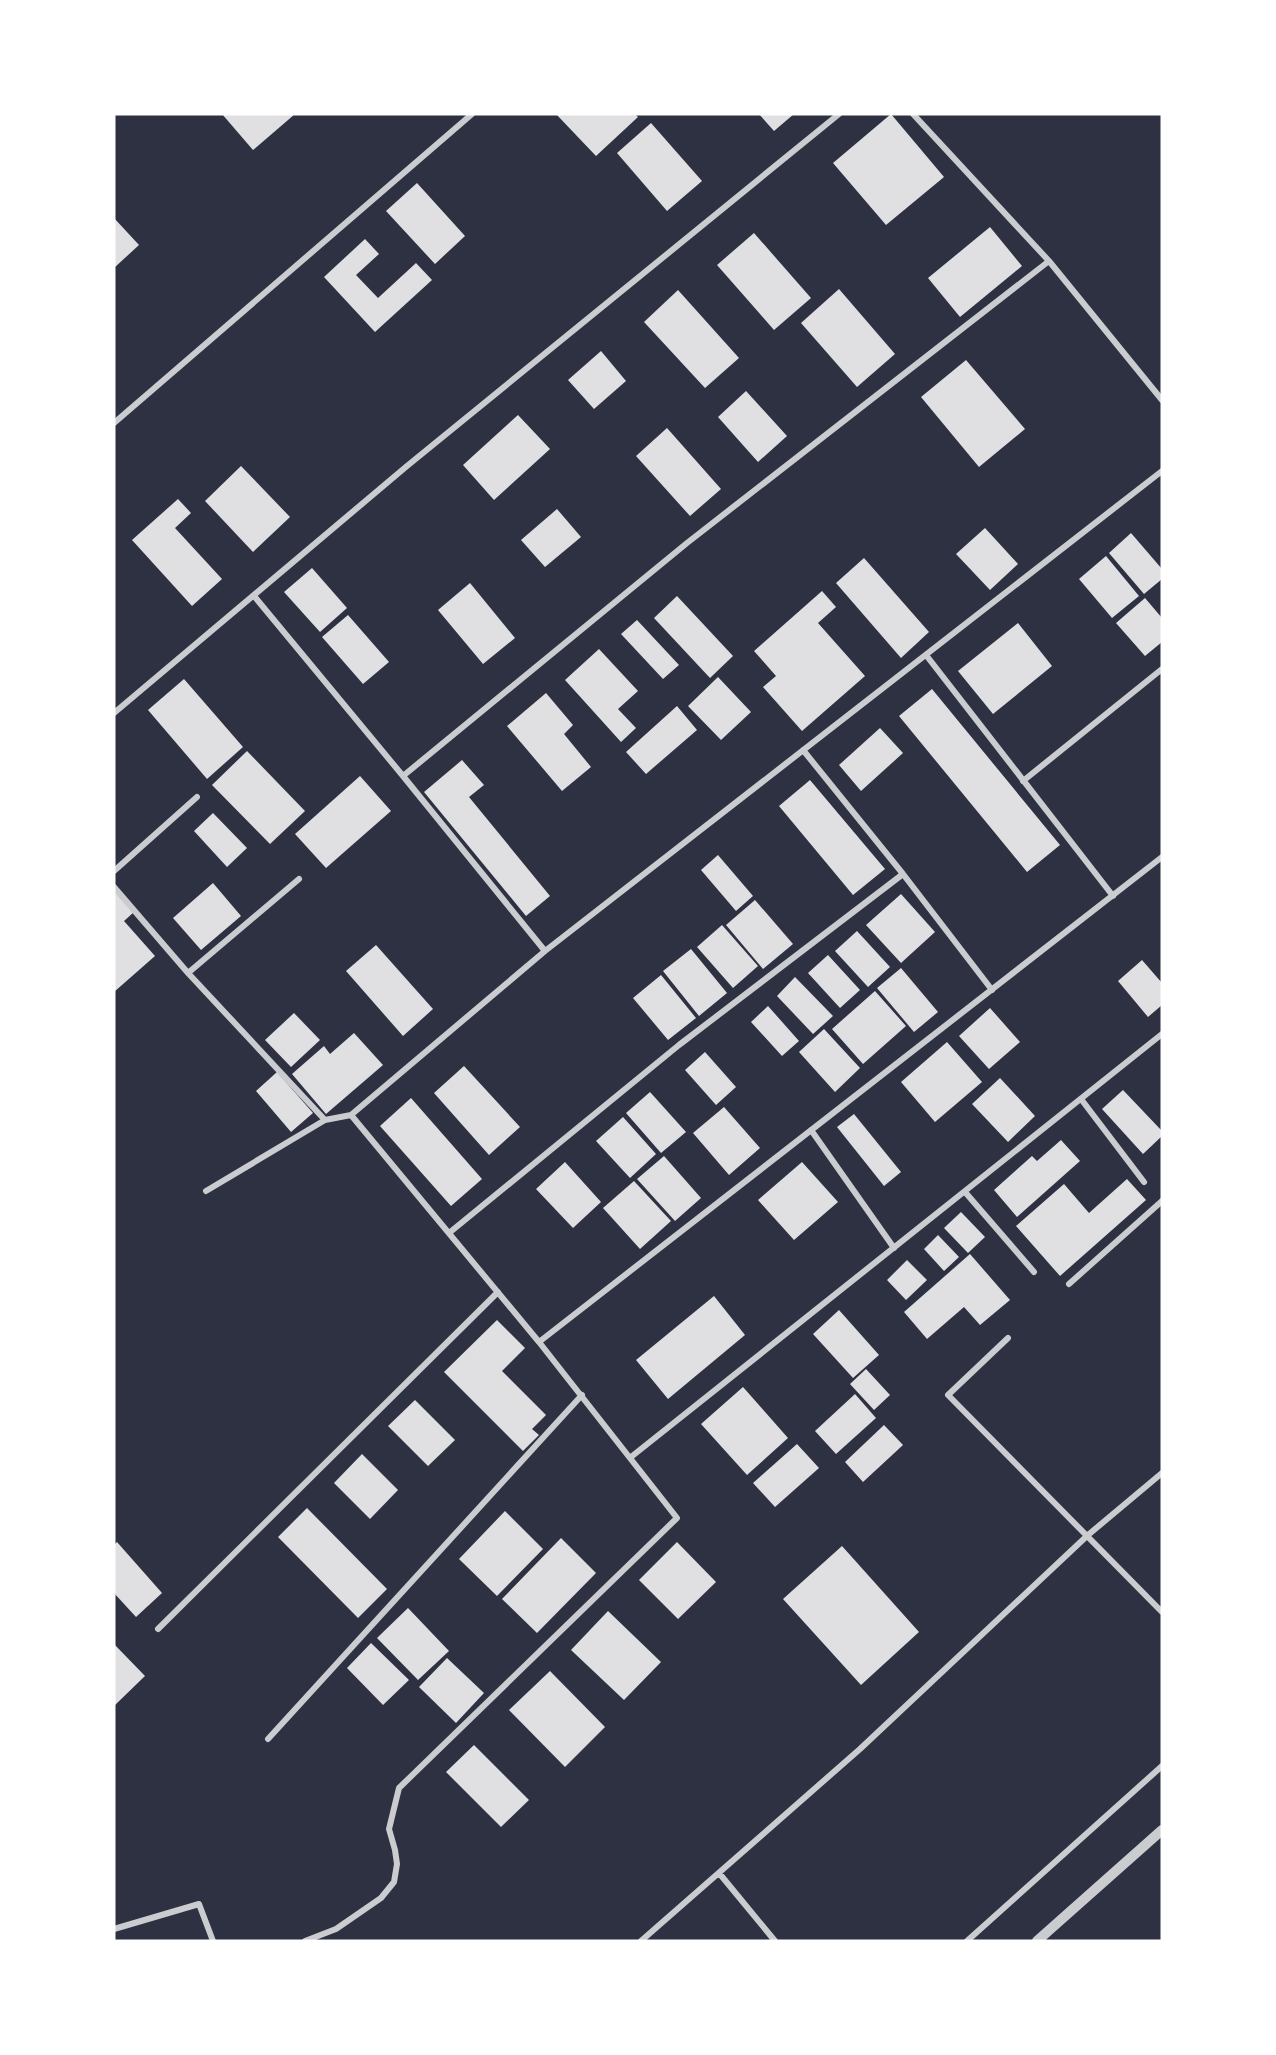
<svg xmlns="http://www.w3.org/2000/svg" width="1276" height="2055" font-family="'Libre Baskerville',serif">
  <rect width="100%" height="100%" fill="#2d3142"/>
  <path fill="#e0e0e3" d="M222,114h73l-42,36z
    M556,114h79l3,3 -42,39z
    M759,114h35l-20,17z
    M891,114l53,63 -58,48 -53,-62z
    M651,123l51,58 -35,30 -50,-58z
    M417,183l48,53 -30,28 -49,-53z
    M114,218l25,27 -25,23z
    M990,227l32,39 -62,51 -32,-39z
    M754,233l57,65 -37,32 -57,-65z
    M365,239l14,15 -23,21 22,23 38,-35 16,17 -57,52 -51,-55z
    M839,289l56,65 -38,33 -56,-64z
    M678,290l61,68 -34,30 -61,-66z
    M601,351l25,30 -32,28 -26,-29z
    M966,360l59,69 -46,38 -58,-70z
    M746,391l41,45 -29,26 -40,-45z
    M518,415l32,34 -56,51 -31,-35z
    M667,428l54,61 -31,27 -54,-60z
    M241,466l49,51 -37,35 -48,-51z
    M178,499l13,14 -16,15 47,51 -30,27 -60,-66z
    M557,509l24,28 -36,30 -24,-27z
    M985,528l33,36 -28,26 -34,-36z
    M1131,533l31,36v10l-18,15 -35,-41z
    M1106,556l33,40 -27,22 -33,-39z
    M864,558l65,74 -28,26 -65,-75z
    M312,568l35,40 -27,24 -36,-40z
    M470,583l45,55 -32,26 -45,-54z
    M822,591l14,16 -18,16 47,53 -63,55 -39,-44 13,-11 -22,-25z
    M677,596l56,60 -23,22 -56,-60z
    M1145,598l17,20v24l-17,14 -29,-33z
    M348,615l41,47 -26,22 -41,-47z
    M637,620l42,45 -16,14 -42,-45z
    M1018,623l34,43 -59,48 -35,-43z
    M599,649l39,42 -20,18 18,19 -15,14 -56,-62z
    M718,677l33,35 -30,28 -33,-34z
    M184,679l59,68 -36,32 -59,-69z
    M932,689l128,156 -33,27 -128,-156z
    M546,693l27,32 -9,9 27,33 -29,24 -55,-65z
    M677,706l20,24 -51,44 -20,-22z
    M880,728l23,25 -42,38 -22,-26z
    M247,751l58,60 -35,33 -58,-59z
    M462,760l22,25 -15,12 81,99 -24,20 -102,-124z
    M360,776l31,35 -65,57 -31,-34z
    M810,780l75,89 -32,26 -74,-89z
    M213,813l34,35 -20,19 -33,-36z
    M718,855l35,41 -17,15 -35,-41z
    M213,883l28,33 -40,34 -28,-32z
    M114,890l20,22 -10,9 31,35 -41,36z
    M901,894l34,38 -34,31 -35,-38z
    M755,900l38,44 -30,25 -37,-44z
    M722,925l36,41 -25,22 -36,-41z
    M857,931l33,36 -22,20 -33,-36z
    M376,945l57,64 -30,27 -57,-65z
    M691,949l36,44 -28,23 -36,-45z
    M828,955l32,35 -20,18 -32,-35z
    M1142,960l20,23v22l-14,12 -30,-36z
    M901,968l37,44 -24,20 -37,-44z
    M661,975l35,43 -28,22 -35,-42z
    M795,977l38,39 -20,18 -36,-38z
    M875,991l31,35 -43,38 -31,-35z
    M768,1006l31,35 -17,15 -31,-34z
    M990,1008l30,34 -31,27 -30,-33z
    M294,1013l26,27 -29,27 -26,-27z
    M824,1029l36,39 -25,24 -36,-40z
    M354,1033l29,32 -57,49 -34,-40 32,-28 6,8z
    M947,1042l35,40 -47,40 -34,-40z
    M705,1052l31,35 -20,18 -31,-35z
    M464,1066l56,61 -31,28 -55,-62z
    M277,1072l36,41 -22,19 -35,-41z
    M1000,1078l35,38 -27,26 -36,-38z
    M1123,1090l39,41v5l-19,18 -41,-45z
    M650,1092l36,40 -25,21 -35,-40z
    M411,1098l71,81 -31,27 -71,-80z
    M724,1107l36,41 -31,27 -36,-42z
    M854,1114l47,58 -17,14 -47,-59z
    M623,1117l33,37 -26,24 -34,-37z
    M1061,1140l19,21 -63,56 -23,-27 38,-34 5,5z
    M664,1156l37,42 -26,23 -38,-42z
    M565,1162l36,40 -28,26 -37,-39z
    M802,1162l36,40 -44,38 -36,-40z
    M1127,1179l19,21 -86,76 -44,-50 48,-42 25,29z
    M634,1181l37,40 -31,28 -37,-41z
    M961,1212l24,25 -17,16 -24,-25z
    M938,1235l21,22 -15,14 -20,-22z
    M970,1254l40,46 -30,25 -16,-18 -37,32 -23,-27z
    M907,1260l20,20 -21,20 -19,-20z
    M714,1296l31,39 -77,64 -32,-39z
    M839,1310l40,45 -26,23 -40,-44z
    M497,1320l28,28 -23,23 44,44 -14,14 7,6 -16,16 -79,-79z
    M866,1369l24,26 -16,15 -24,-26z
    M743,1387l45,51 -41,37 -46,-51z
    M855,1394l21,24 -40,36 -21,-23z
    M415,1400l40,40 -27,26 -40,-40z
    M884,1425l19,20 -40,37 -18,-20z
    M797,1444l22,24 -44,39 -22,-24z
    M362,1454l36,36 -28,29 -36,-36z
    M307,1508l80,81 -29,29 -80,-81z
    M505,1511l38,38 -46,47 -38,-37z
    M561,1538l35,35 -59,60 -35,-34z
    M117,1542l45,51 -26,24 -22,-24v-48z
    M677,1542l39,40 -38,37 -39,-39z
    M842,1546l77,86 -58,53 -78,-86z
    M408,1608l41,43 -31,29 -41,-42z
    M608,1611l53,51 -37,38 -53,-50z
    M371,1643l38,37 -26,25 -36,-37z
    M114,1644l31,32 -31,30z
    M447,1658l37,35 -28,30 -37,-36z
    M550,1671l55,56 -40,40 -56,-57z
    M474,1745l55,55 -28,27 -55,-55z"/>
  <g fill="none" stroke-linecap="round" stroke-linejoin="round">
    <path stroke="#caccd0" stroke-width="6" d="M913,114l136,147 113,139
      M114,423l358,-309
      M254,596l149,180 284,-233 362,-282
      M926,655l187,241
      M114,713l293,-247 432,-352
      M803,750l100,124 89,116
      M403,776l142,175 617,-480
      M1023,781l139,-112
      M114,871l83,-74
      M114,887l74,86 137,147 -119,71
      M188,973l111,-94
      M1081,1099l63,83
      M325,1120l26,-5
      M811,1130l83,118
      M965,1192l69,80
      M449,1233l230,-188 224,-171
      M1069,1284l93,-83
      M1008,1338l-60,57 214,217
      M539,1342l623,-485
      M631,1457l531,-423
      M158,1629l340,-337
      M268,1739l314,-344
      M719,1873l56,68
      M114,1929l85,-25 14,37
      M305,1941l31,-12 45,-31 13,-16 3,-18 -2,-14 -6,-21 10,-41 278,-270 -138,-176 -188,-227 194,-164
      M641,1941l219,-192 228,-214 74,-62
      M967,1941l195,-175"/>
    <path stroke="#caccd0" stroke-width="10" d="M1037,1941l125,-111"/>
  </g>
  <rect width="1276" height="2055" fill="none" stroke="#ffffff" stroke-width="231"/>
</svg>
